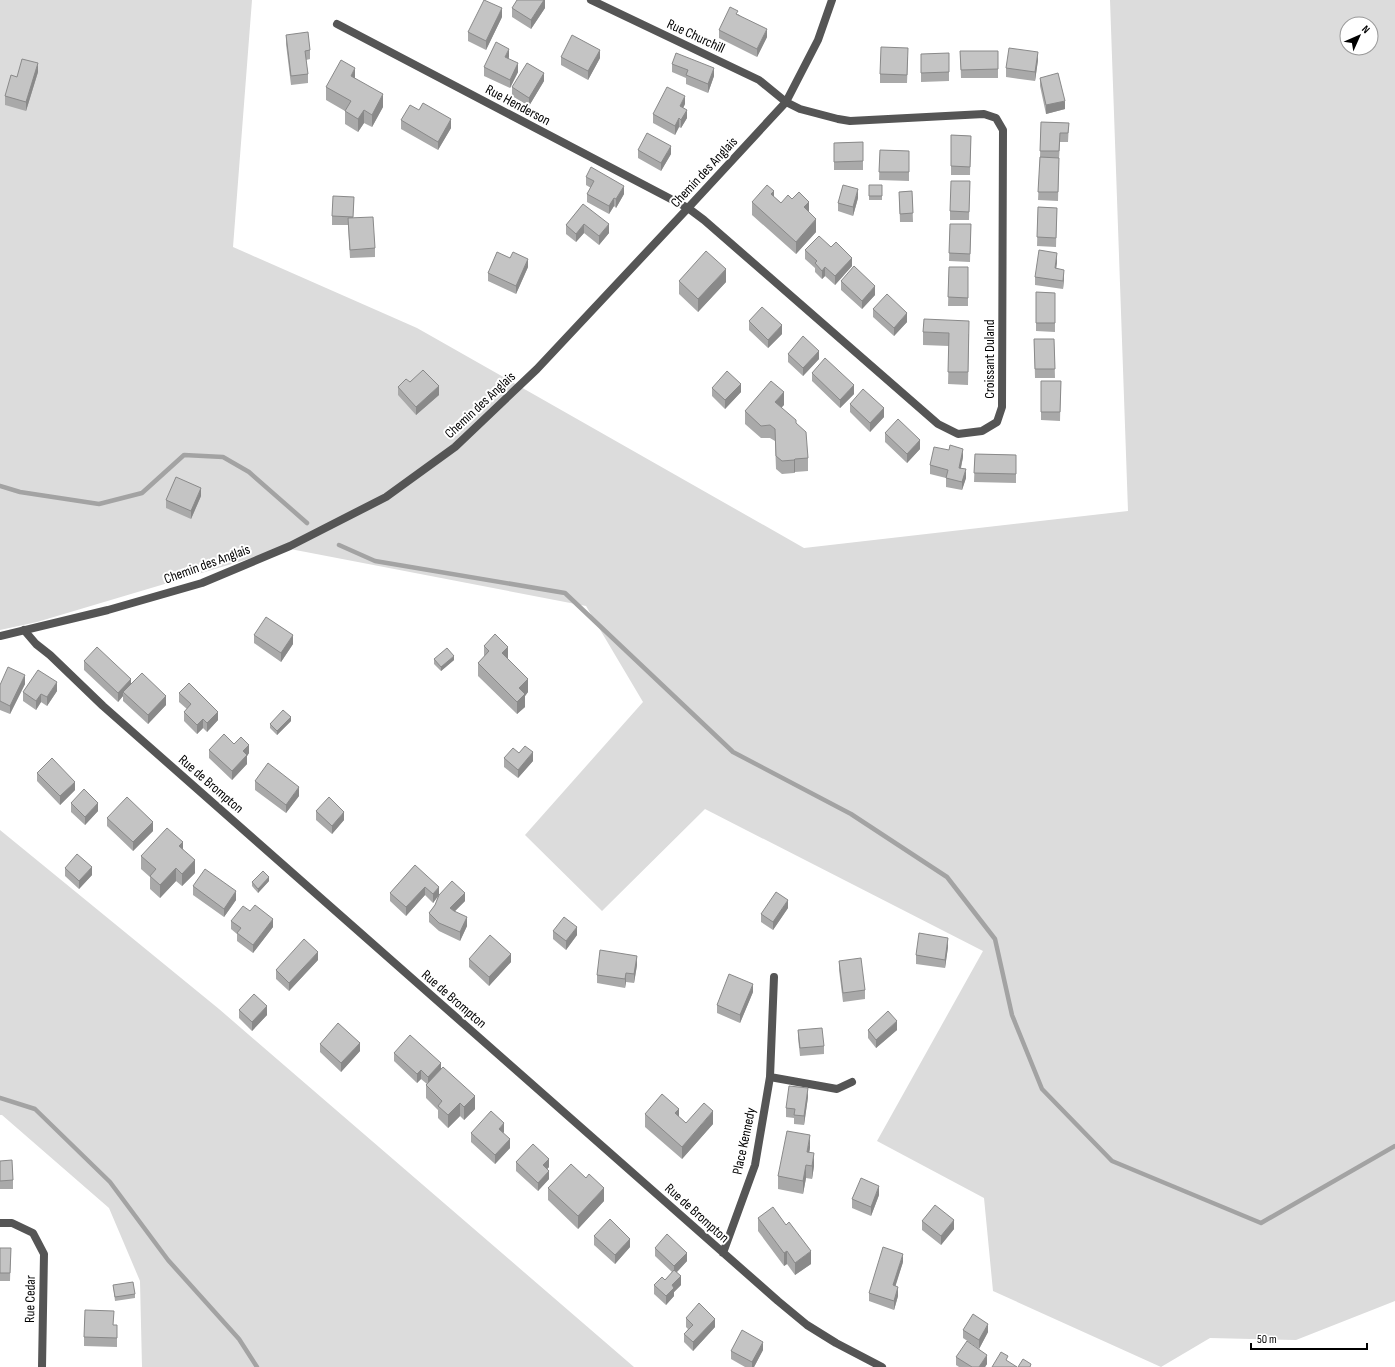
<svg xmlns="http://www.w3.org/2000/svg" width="1395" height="1367" font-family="'Sofia Sans Condensed',sans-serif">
  <rect width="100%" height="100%" fill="#fff"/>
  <path fill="#dcdcdc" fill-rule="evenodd" d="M0,0h252l-19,247 184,81 387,220 324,-37 -18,-511h285v1301l-99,39 -86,-2 -49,29 -168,-76 -9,-93 -107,-57 106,-190 -278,-142 -103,102 -77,-76 118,-133 -57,-96 -301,-58 -248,74 -37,8zM1347,24h24v24h-24z
    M0,830l219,179 415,358h-492l-2,-86 -31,-73 -107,-93h-2z"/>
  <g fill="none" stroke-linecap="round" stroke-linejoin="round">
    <path stroke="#a3a3a3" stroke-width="4.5" d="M0,486l20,6 79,12 43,-11 42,-38 39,2 26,15 58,51
      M339,545l36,16 190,32 168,159 118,62 96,63 48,62 17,76 30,74 70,72 149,62 134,-77
      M0,1098l35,11 75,73 58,78 71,79 18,28"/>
    <path stroke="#555" stroke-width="8" d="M337,24l351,184 16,12 234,204 20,10 24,-3 15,-9 5,-15 1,-277 -7,-12 -12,-4 -134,7 -12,-2 -38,-10 -14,-7 -27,-22 -168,-80
      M24,630l12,14 14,11 53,51 675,595 29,24 29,18 46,24
      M770,1077l67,12 15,-7
      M0,1223h12l21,10 11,21 -2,113
      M723,1253l32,-88 15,-88 4,-100"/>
    <path stroke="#555" stroke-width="8" d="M0,636l108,-26 94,-27 88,-37 96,-49 69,-50 82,-78 151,-161 98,-106 32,-62 14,-40"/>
  </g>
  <path fill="#a9a9a9" d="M545,0v8l-14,21 -19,-12v-9z
    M738,14l29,23 -10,20 -38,-19v-8z
    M502,17l-16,33 -18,-9v-9z
    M286,35l24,15v9l-4,1 2,14v9l-17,2 -5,-41z
    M960,51l38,18v9h-37z
    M921,54l28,18v9l-28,1z
    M509,57v2l9,13 -8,16 -26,-12v-9z
    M561,57l39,1 -12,22 -27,-15z
    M908,57l-1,26h-27v-9z
    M1038,60l-3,21 -29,-4v-9z
    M672,64l42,12 -6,17 -22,-9v-6l-14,-6z
    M38,72l-12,39 -21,-6v-9l12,-19z
    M355,78l28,29 -11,20 -8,-4 -6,9 -13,-8v-13l-19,-11v-13z
    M1040,78l25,31 -19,5 -6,-28z
    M544,81l-15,25 -17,-10v-9z
    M685,104l-2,4 4,10 -6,10 -2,-1 -4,8 -22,-12v-9z
    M401,120l50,8 -13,22 -37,-21z
    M1041,122l28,1 -1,19h-8l-1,18 -1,41 -20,-1 2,-43z
    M951,135l20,1 -1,39h-19z
    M863,142v28h-29v-27z
    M638,150l33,4 -10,17 -23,-13z
    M880,150l29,1v30l-30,-1z
    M586,177l38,17 -8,14 -2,-2 -5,8 -22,-12v-8l4,-6 -5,-3z
    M970,181l-1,39h-19v-9z
    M869,185h13v15h-13z
    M912,191l1,31h-13l-1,-30z
    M354,197l-1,21 22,30v9l-25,1 -2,-33h-16v-9z
    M774,197l7,6 28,9 7,20 -20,22 -44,-39v-13z
    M858,198l-5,18 -15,-5v-8z
    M583,204l26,29 -10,12 -15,-12 -8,9 -10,-8v-9z
    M1038,207l19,1 -1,39 -19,-1z
    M950,224h21l-1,38 -21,-1z
    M805,250l47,16 -17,19 -10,-9 -3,3 -7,-7v-4l-10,-9z
    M510,258l18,9 -12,27 -28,-13v-8z
    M1057,262l-1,7 8,9 -1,11 -28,-4v-8z
    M949,267h19v39h-20z
    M679,281l47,1 -28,30 -19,-18z
    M841,281l34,14 -13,14 -21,-19z
    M1036,292l19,1v39l-19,-1z
    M873,309l34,13 -13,14 -21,-19z
    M749,321l33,13 -14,14 -19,-18z
    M923,332l46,2 -1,51 -20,-1 1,-38 -26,-1z
    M1034,339h20l1,39h-20z
    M788,354l31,5 -16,17 -15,-14z
    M812,373l42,21 -14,14 -28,-27z
    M1041,381h20l-1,40 -19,-1z
    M410,382l29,13 -23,20 -18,-20v-8z
    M712,388l29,4 -16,17 -13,-13z
    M850,404l34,13 -14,15 -20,-20z
    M784,405l-3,2 15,16 12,35v13l-13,1 -1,1 -12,1 -6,-5 -1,-28 -5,-3h-9l-16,-14v-13z
    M885,433l35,16 -13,14 -22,-21z
    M975,454l41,1v28l-42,-1z
    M963,457l-2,11 5,10 -4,12 -16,-3v-9l-16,-4v-9z
    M201,496l-10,23 -25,-11v-8z
    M254,635l39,9 -12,18 -27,-19z
    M484,646l24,13 20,33 -3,4v11l-8,7 -39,-38v-13l6,-6z
    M434,659l20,1 -13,11 -7,-7z
    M84,661l47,23 35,21 -18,19 -25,-23v-5l-5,6 -34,-32z
    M25,684l-15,30 -10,-4v-25z
    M57,691l-10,15 -6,-4 -5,8 -13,-9v-9z
    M179,693l39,27 -11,12 -4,-4 -6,6 -13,-13v-9l3,-3 -8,-7z
    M291,721l-14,14 -7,-7v-4z
    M234,744l15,9 -2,3v8l-15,16 -23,-22v-8z
    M519,753l14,8 -15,17 -14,-11v-9z
    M37,773l38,17 -15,15 -23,-24z
    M255,781l44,15 -13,17 -31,-23z
    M71,803l27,8 -13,14 -14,-13z
    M316,811l28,9 -12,14 -16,-14z
    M107,818l46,13 -20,20 -26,-25z
    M183,849l12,24 -13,13 -6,-5 -16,17 -10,-9v-12l-9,-8v-13z
    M415,865l24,30 26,6 -10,10 12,15 -7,15 -21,-10 -10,-9v-9l6,-8 3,-9 -5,7 -8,-8 -19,21 -16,-15v-8z
    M65,868l27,7 -13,14 -14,-13z
    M269,881l-11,12 -6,-7v-4z
    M193,886l43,14 -12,17 -31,-22z
    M788,908l-15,22 -12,-8v-8z
    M250,911l23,16 -20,26 -16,-12v-7l-6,-5v-8z
    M553,931l24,4 -11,15 -13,-11z
    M948,947l-3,21 -29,-4v-9z
    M469,959l42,3 -22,24 -20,-19z
    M318,960l-29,31 -13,-12v-9z
    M839,961l26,29v9l-22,3 -4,-32z
    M637,965l-3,18 -8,-1 -1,6 -28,-5v-8z
    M753,992l-13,31 -23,-10v-8z
    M239,1010l28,5 -15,16 -13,-13z
    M798,1030l26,16v8l-24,2 -2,-18z
    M868,1030h29l-21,18 -8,-10z
    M320,1044l40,7 -19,21 -21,-20z
    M394,1053l47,16 34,40 -11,11 -4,-4 -12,12 -10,-10v-8l-12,-12v-13l1,-1 -6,-5 -4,4 -23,-22z
    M808,1097l-4,28 -10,-1v-6l-8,-1v-9z
    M645,1114l34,3 7,6 27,1 -31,35 -37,-32z
    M504,1132l-1,1 7,15 -15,16 -24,-22v-9z
    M810,1148l-1,4 5,14 -2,13 -6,-1 -3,16 -25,-5v-13z
    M0,1161l13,19v9h-13z
    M516,1162l33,5 -2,2 2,10 -11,12 -22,-20z
    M548,1188l56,13 -26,28 -30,-29z
    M879,1195l-8,21 -19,-8v-9z
    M758,1218l53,46 -16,11 -8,-11 -3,2 -26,-35z
    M922,1221l32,8 -13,16 -19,-15z
    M594,1236l36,11 -15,17 -21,-19z
    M0,1248h11l-1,33h-10z
    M655,1248l32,13 -10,11 4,13 -7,7v4l-8,9 -12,-11v-9l11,-5 7,-8 -17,-16z
    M903,1262l-8,24 3,10 -4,14 -25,-9v-8z
    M113,1285l22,9v4l-20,3z
    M686,1318l29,9 -22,24 -9,-9v-8l4,-5 -2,-2z
    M117,1325v22l-33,-1v-9z
    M963,1330l25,2 -9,17 -16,-11z
    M763,1350l-9,17h-9l-14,-8v-8z
    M956,1357l31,7 -2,3h-26l-3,-2z"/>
  <path fill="#898989" d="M544,0h1v8l-14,21v-9z
    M502,8v9l-16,33v-9z
    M767,29v8l-10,20v-8z
    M509,49v8l-4,9v-9z
    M600,50v8l-12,22v-9z
    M1038,52v8l-3,21v-9z
    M38,63v9l-12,39v-9z
    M518,63v9l-8,16v-8z
    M355,68v12l-4,-4z
    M714,68v8l-6,17v-9z
    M544,73v8l-15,25v-8z
    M383,94v13l-11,20v-12z
    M685,96v8l-5,10v-8z
    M1065,101v8l-19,5v-9z
    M364,110v13l-6,9v-13z
    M687,110v8l-6,10v-8z
    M679,118v9l-4,8v-9z
    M451,119v9l-13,22v-8z
    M671,146v8l-10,17v-8z
    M624,186v8l-8,14v-9z
    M858,189v9l-5,18v-9z
    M774,191v13l-3,-10z
    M614,198v8l-5,8v-8z
    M809,202v12l-5,-7z
    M816,219v13l-20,22v-12z
    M584,224v9l-8,9v-8z
    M609,224v9l-10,12v-9z
    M1057,253v9l-2,15v-9z
    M852,258v8l-17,19v-9z
    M528,259v8l-12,27v-8z
    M825,267v9l-3,3v-8z
    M726,269v13l-28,30v-13z
    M1064,270v8l-1,11v-8z
    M875,286v9l-13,14v-8z
    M907,313v9l-13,14v-8z
    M782,325v9l-14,14v-8z
    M819,351v8l-16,17v-8z
    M741,384v8l-16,17v-9z
    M854,385v9l-14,14v-8z
    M439,386v9l-23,20v-8z
    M784,392v13l-9,10v-13z
    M884,408v9l-14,15v-9z
    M920,440v9l-13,14v-9z
    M963,449v8l-4,19v-8z
    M795,459v13l-1,1v-13z
    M966,469v9l-4,12v-8z
    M201,488v8l-10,23v-8z
    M293,635v9l-12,18v-9z
    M508,647v13l-6,-7z
    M454,656v4l-13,11v-4z
    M25,675v9l-15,30v-8z
    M131,679v9l-8,4v4l-5,6v-9z
    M528,679v13l-3,4v11l-8,7v-12l2,-14z
    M57,682v9l-10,15v-9z
    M41,694v8l-5,8v-9z
    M166,696v9l-18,19v-9z
    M218,712v8l-11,12v-9z
    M291,717v4l-14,14v-4z
    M203,719v9l-6,6v-9z
    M249,745v8l-2,3v8l-15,16v-9l11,-20z
    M533,752v9l-15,17v-8z
    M75,782v8l-15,15v-9z
    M299,787v9l-13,17v-8z
    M98,803v8l-13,14v-8z
    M344,812v8l-12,14v-8z
    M153,822v9l-20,20v-9z
    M183,842v12l-4,-8z
    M195,860v13l-13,13v-12z
    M92,867v8l-13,14v-8z
    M176,868v13l-16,17v-13z
    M269,877v4l-11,12v-4z
    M425,887v8l-19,21v-9z
    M439,887v8l-6,8v-9z
    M236,891v9l-12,17v-8z
    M465,893v8l-15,15v-8z
    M788,900v8l-15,22v-8z
    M467,917v9l-7,15v-9z
    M273,919v8l-20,26v-8z
    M577,927v8l-11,15v-9z
    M948,938v9l-3,21v-8z
    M318,952v8l-29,31v-8z
    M511,954v8l-22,24v-9z
    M637,956v9l-3,18v-9z
    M626,973v9l-1,6v-9z
    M753,984v8l-13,31v-8z
    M267,1006v9l-15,16v-9z
    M897,1021v9l-21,18v-8z
    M360,1043v8l-19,21v-9z
    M441,1063v9l-13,14v-9z
    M421,1070v9l-4,4v-9z
    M808,1088v9l-4,28v-9z
    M475,1096v13l-11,11v-13z
    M460,1103v13l-12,12v-13z
    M679,1109v13l-4,-9z
    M713,1111v13l-31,35v-12z
    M504,1123v9l-5,6v-9z
    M810,1135v13l-3,17v-13z
    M510,1139v9l-15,16v-9z
    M814,1153v13l-2,13v-13z
    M549,1159v8l-6,7v-9z
    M806,1165v13l-3,16v-13z
    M549,1171v8l-11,12v-8z
    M879,1186v9l-8,21v-9z
    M604,1188v13l-26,28v-13z
    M954,1220v9l-13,16v-9z
    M630,1239v8l-15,17v-9z
    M787,1251v13l-3,2v-13z
    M811,1251v13l-16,11v-12z
    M687,1253v8l-13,14v-9z
    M903,1254v8l-10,32v-9z
    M681,1276v9l-7,7v4l-8,9v-9l6,-11z
    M898,1287v9l-4,14v-9z
    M715,1319v8l-22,24v-9z
    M988,1324v8l-9,17v-9z
    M763,1342v8l-9,17h-2v-5z
    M987,1355v9l-2,3h-6z"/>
  <path fill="#c4c4c4" stroke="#898989" d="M484,0l18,8 -16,33 -18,-9z
    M517,0h27l-13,20 -19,-12z
    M730,7l8,4 -2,3 31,15 -10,20 -38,-19z
    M308,32l2,18 -5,1 3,23 -17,2 -5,-41z
    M572,35l28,15 -12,21 -27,-14z
    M496,42l13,7 -4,8 13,6 -8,17 -26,-13z
    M881,47l27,1 -1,27 -27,-1z
    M1009,48l29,4 -3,20 -29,-4z
    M960,51h38v18l-37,1z
    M676,53l38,15 -6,16 -22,-9 2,-5 -16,-6z
    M949,53v19l-28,1v-19z
    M22,59l16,4 -12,39 -21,-6 6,-21 6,2z
    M341,60l14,8 -4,8 32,18 -11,21 -8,-5 -6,9 -13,-8 6,-10 -25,-14z
    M527,63l17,10 -15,25 -17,-11z
    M1058,73l7,28 -19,4 -6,-27z
    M667,87l18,9 -5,10 7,4 -6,10 -2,-2 -4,8 -22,-12z
    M423,103l28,16 -13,23 -37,-22 9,-15 9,5z
    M1041,122l28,1 -1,10h-8l-1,18h-19z
    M647,133l24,13 -10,17 -23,-13z
    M951,135l20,1 -1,31 -19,-1z
    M863,142v19l-29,1v-19z
    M880,150l29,1v21h-30z
    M1040,157l19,1 -1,34h-20z
    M591,167l33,19 -8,13 -2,-1 -5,8 -22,-12 7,-13 -8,-4z
    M951,181h19l-1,31 -19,-1z
    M767,185l7,6 -3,3 10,9 7,-8 4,4 7,-7 10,10 -5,5 12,12 -20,23 -44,-40z
    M843,185l15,4 -5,18 -15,-4z
    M869,185h13v11h-13z
    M912,191l1,22 -13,1 -1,-22z
    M333,196l21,1 -1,20 -21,-1z
    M583,204l26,20 -10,12 -15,-12 -8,10 -10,-9z
    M1038,207l19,1 -1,30 -19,-1z
    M373,217l2,31 -25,2 -2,-32z
    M950,224h21l-1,30 -21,-1z
    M819,236l12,11 5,-5 16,16 -17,18 -10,-9 -3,4 -7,-8 2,-2 -12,-11z
    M1039,250l18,3 -2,15 9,2 -1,11 -28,-4z
    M706,251l20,18 -28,30 -19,-18z
    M497,252l13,6 3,-6 15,7 -12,27 -28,-13z
    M854,266l21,20 -13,15 -21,-20z
    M949,267h19v31l-20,-1z
    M1036,292l19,1v30h-19z
    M887,294l20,19 -13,15 -21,-19z
    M762,307l20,18 -14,15 -19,-19z
    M924,319l45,2 -1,51h-20l1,-39 -26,-1z
    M803,336l16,15 -16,17 -15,-14z
    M1034,339h20l1,30h-20z
    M825,358l29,27 -14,15 -28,-27z
    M423,370l16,16 -23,21 -18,-20 8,-8 4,3z
    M727,371l14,13 -16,16 -13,-12z
    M771,381l13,11 -9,10 21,18v3l10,9 2,26 -13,1 -1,1 -12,1 -6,-5 -1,-27 -5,-4 -9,1 -16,-15z
    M1041,381h20l-1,31h-19z
    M863,389l21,19 -14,15 -20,-19z
    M898,419l22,21 -13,14 -22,-21z
    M950,445l13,4 -4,19 7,1 -4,13 -16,-4 2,-8 -18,-5 4,-18 15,3z
    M975,454l41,1v19l-42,-1z
    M176,477l25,11 -10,23 -25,-11z
    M266,617l27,18 -12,18 -27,-18z
    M495,634l13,13 -6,6 26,26 -9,9 6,6 -8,8 -39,-39 11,-12 -5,-5z
    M97,647l34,32 -13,14 -34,-32z
    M447,648l7,8 -13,11 -7,-8z
    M8,667l17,8 -15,31 -10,-5v-16z
    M38,670l19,12 -10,15 -6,-3 -5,7 -13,-9z
    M142,673l24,23 -18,19 -25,-23z
    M189,683l29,29 -11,11 -4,-4 -6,6 -13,-13 7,-8 -12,-11z
    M283,710l8,7 -14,14 -7,-7z
    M224,734l10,10 7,-7 8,8 -6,6 4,4 -15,16 -23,-21z
    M525,746l8,6 -15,18 -14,-12 9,-10 6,5z
    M52,758l23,24 -15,14 -23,-23z
    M268,763l31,24 -13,18 -31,-24z
    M84,789l14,14 -13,14 -14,-14z
    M127,797l26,25 -20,20 -26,-24z
    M329,797l15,15 -12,14 -16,-15z
    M167,828l16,14 -4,4 16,14 -13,14 -6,-6 -16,17 -10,-9 6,-7 -15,-13z
    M77,854l15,13 -13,14 -14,-13z
    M415,865l24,22 -6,7 -8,-7 -19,20 -16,-14z
    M205,869l31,22 -12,18 -31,-23z
    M263,871l6,6 -11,12 -6,-7z
    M452,881l13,12 -15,15 4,3 13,6 -7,15 -21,-9 -10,-10 6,-8 4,-10z
    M776,892l12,8 -15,22 -12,-8z
    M255,905l18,14 -20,26 -16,-12 4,-5 -10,-7 12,-15 7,5z
    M564,917l13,10 -11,14 -13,-10z
    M919,933l29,5 -3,22 -29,-5z
    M490,935l21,19 -22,23 -20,-18z
    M304,939l14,13 -29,31 -13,-13z
    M600,950l37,6 -3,18 -8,-1 -1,6 -28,-4z
    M861,958l4,32 -22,3 -4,-32z
    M729,974l24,10 -13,31 -23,-10z
    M254,994l13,12 -15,16 -13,-12z
    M888,1011l9,10 -21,19 -8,-10z
    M338,1023l22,20 -19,20 -21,-19z
    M822,1028l2,18 -24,2 -2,-18z
    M410,1035l31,28 -13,14 -7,-7 -4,4 -23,-21z
    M443,1067l32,29 -11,11 -4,-4 -12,12 -10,-9 4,-5 -16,-16z
    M789,1086l19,2 -4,28 -10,-1 1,-6 -9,-1z
    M662,1094l17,15 -4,4 11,10 18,-20 9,8 -31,36 -37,-33z
    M491,1111l13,12 -5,6 11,10 -15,16 -24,-22z
    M787,1131l23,4 -3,17 7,1 -2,13 -6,-1 -3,16 -25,-5z
    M533,1144l16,15 -6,6 6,6 -11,12 -22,-21z
    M12,1160l1,20 -13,1v-20z
    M571,1164l15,14 3,-4 15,14 -26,28 -30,-28z
    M861,1178l18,8 -8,21 -19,-8z
    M935,1205l19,15 -13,16 -19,-15z
    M773,1207l13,18 3,-3 22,29 -16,12 -8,-12 -3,2 -26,-35z
    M610,1219l20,20 -15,16 -21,-19z
    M667,1234l20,19 -13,13 -19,-18z
    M883,1247l20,7 -10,31 5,2 -4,14 -25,-8z
    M0,1248h11l-1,25h-10z
    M674,1270l7,6 -9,9 2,3 -8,8 -12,-11 8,-8 3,3z
    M133,1282l2,12 -20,3 -2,-12z
    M699,1303l16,16 -22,23 -9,-8 9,-9 -7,-7z
    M85,1310l29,1 -1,14h4v13l-33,-1z
    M973,1314l15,10 -9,16 -16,-10z
    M742,1330l21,12 -11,20 -21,-11z
    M967,1341l20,14 -8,12h-7l-16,-10z
    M1001,1352l7,4 -2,4 11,7h-25z
    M1023,1359l8,5 -1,3h-12z"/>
  <g text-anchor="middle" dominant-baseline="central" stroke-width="4" stroke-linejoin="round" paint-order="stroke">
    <g font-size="14" fill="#000" stroke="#fff">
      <text transform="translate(696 36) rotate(25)">Rue Churchill</text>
      <text transform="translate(518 105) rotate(28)">Rue Henderson</text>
      <text transform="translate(704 172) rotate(-47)">Chemin des Anglais</text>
      <text transform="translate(989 359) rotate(-90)">Croissant Duland</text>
      <text transform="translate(480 405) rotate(-43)">Chemin des Anglais</text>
      <text transform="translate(207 564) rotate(-20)">Chemin des Anglais</text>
      <text transform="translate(211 784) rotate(41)">Rue de Brompton</text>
      <text transform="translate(454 999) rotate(41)">Rue de Brompton</text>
      <text transform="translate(744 1141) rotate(-78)">Place Kennedy</text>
      <text transform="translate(697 1213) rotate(42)">Rue de Brompton</text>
      <text transform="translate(30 1299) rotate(-89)">Rue Cedar</text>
    </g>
  </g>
  <g transform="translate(1359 36) rotate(45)"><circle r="19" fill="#ffffff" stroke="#999999"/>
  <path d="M0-3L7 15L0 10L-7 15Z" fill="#000000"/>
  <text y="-6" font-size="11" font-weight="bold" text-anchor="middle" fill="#000000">N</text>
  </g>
  <path d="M1251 1343v6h116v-6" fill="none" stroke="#000000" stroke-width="2"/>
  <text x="1257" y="1343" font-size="12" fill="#000000" stroke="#ffffff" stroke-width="3" paint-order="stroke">50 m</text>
</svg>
